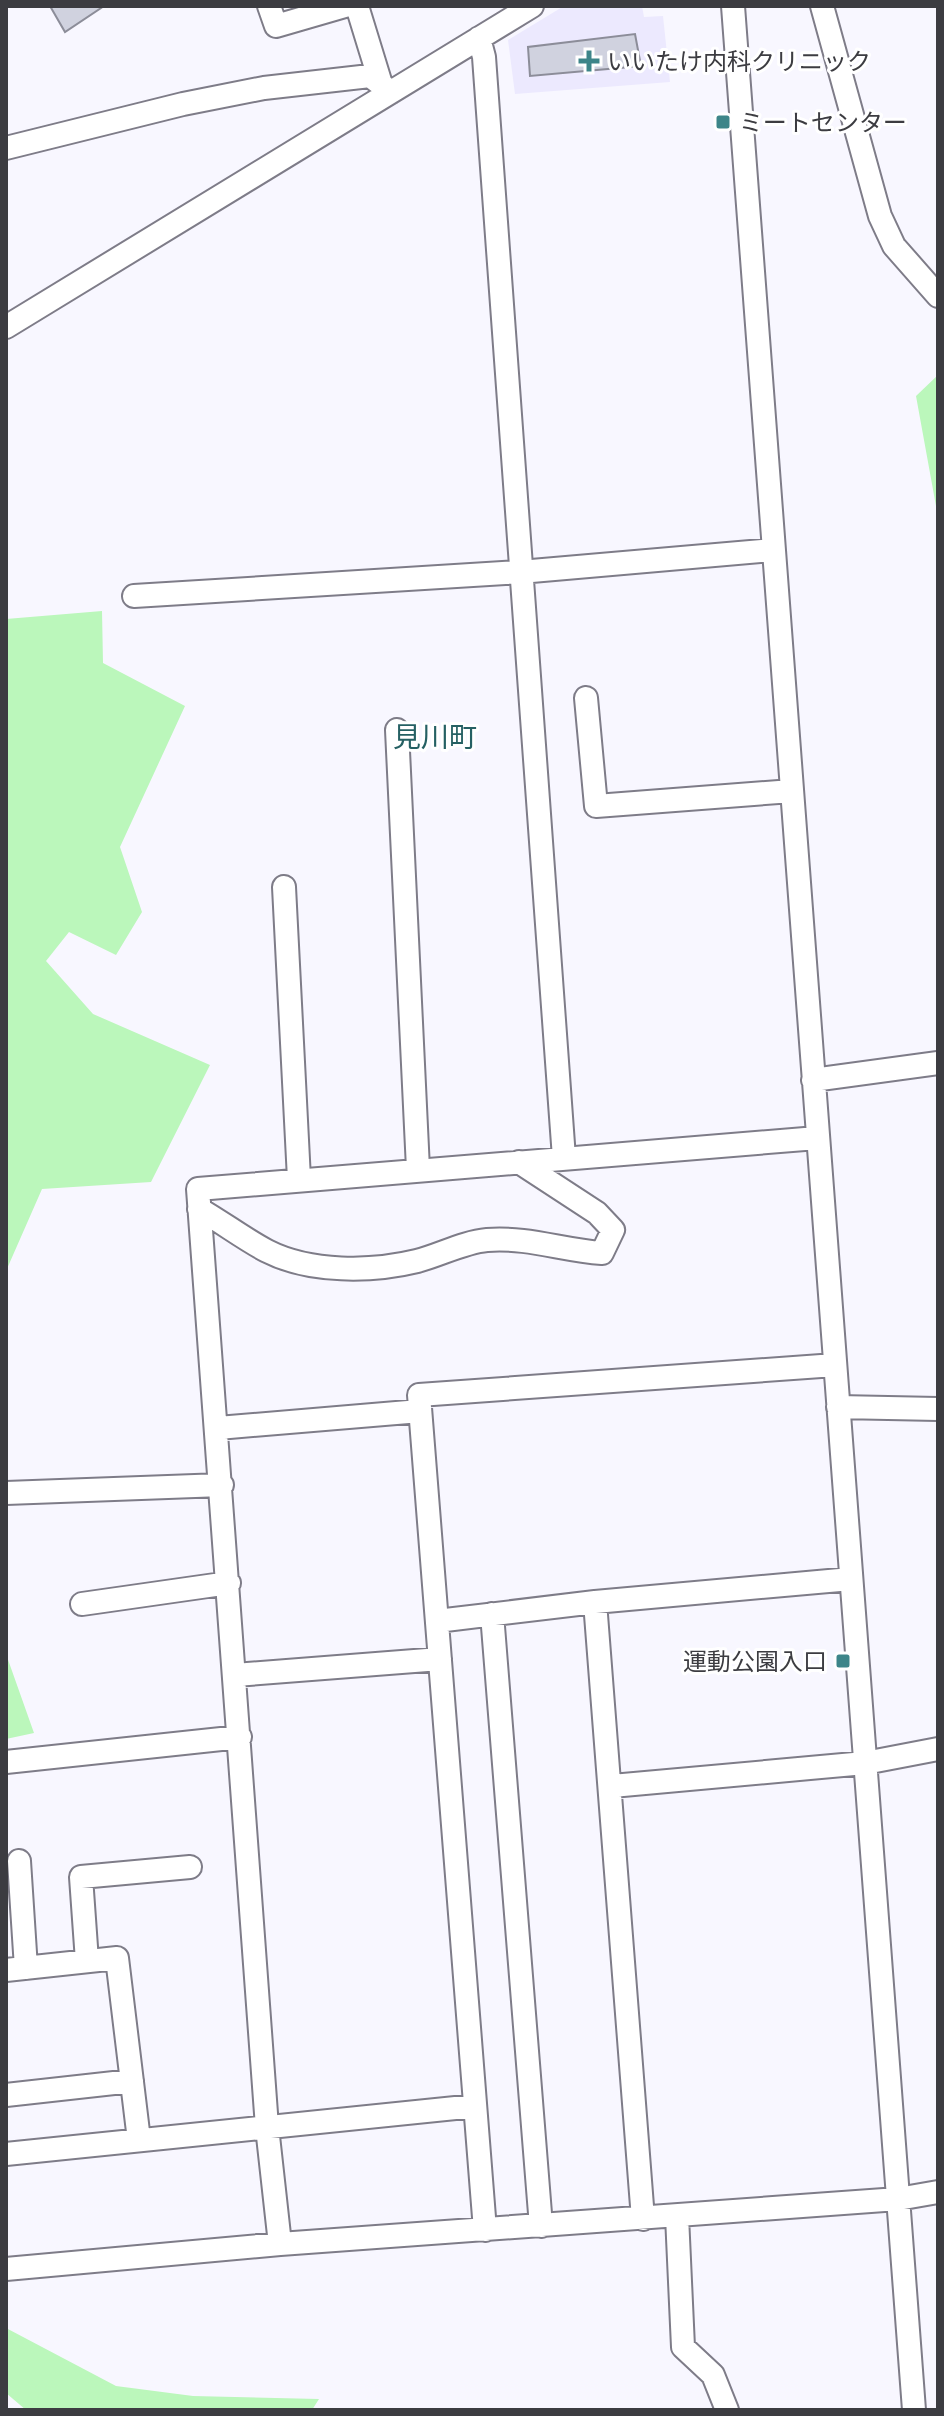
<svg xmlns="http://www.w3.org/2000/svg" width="944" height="2416" font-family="'PT Sans Narrow','Noto Sans JP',sans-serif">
  <rect width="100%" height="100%" fill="#f8f7ff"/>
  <path fill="#ece9fe" d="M564,6h78l2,11 19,-1 7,66 -155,12 -7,-54z"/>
  <path fill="#bbf7bb" d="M938,375v142l-22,-121z
    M102,611l1,52 82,43 -65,141 22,65 -26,43 -47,-23 -23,29 47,53 117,51 -59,117 -109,7 -36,82v-652z
    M6,1654l28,79 -28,6z
    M6,2328l110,58 77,10 126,3 -7,11h-286l-20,-17z"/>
  <path fill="#d0d2df" stroke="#8c8d99" stroke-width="2" d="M50,6h54l-39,26z
    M635,34l6,32 -111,10 -2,-29z"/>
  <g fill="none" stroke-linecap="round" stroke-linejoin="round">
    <defs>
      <path id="minor" d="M269,6l7,20 69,-20
        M357,6l23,75
        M733,6l181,2404
        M822,6l58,210 14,30 44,50
        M479,38l5,19 80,1101
        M6,148l177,-44 81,-16 106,-12 21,16
        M6,327l526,-321
        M134,596l386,-24 253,-22
        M586,698l10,108 196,-15
        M397,730l21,439
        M284,887l15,292
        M813,1080l125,-17
        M199,1209c23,13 45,30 68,42 43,22 105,21 150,10 23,-6 47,-19 70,-21 42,-3 74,10 115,13l11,-23 -16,-17 -78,-51
        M838,1407l100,2
        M218,1428l202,-17
        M6,1493l216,-8
        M595,1602l48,617
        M82,1604l147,-21
        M492,1614l49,612
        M437,1621l158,-19 256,-23
        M235,1675l205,-16
        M6,1762l234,-25
        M612,1786l253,-23 73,-14
        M19,1861l7,107
        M87,1961l-6,-84 109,-10
        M6,1970l111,-12 22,182
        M6,2095l126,-14
        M6,2154l469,-48
        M677,2216l6,131 30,28 14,35
        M485,2230l-66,-835 416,-30
        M280,2244l-13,-117 -69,-938 619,-51
        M6,2269l274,-25 618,-45 40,-7"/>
    </defs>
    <use href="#minor" stroke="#7e7c88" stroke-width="26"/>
    <use href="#minor" stroke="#fff" stroke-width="22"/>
  </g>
  <g fill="#3d8589" stroke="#fff" stroke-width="3">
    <path d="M585 49h8v8h8v8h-8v8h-8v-8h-8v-8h8z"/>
    <rect x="715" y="114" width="16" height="16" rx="4"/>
    <rect x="835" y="1653" width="16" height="16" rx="4"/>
  </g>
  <g text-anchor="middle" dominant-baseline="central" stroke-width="6" stroke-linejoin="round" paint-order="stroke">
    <g font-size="24" fill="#3c3c41" stroke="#fff" text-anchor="start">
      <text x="607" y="61">いいたけ内科クリニック</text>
      <text x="739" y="122">ミートセンター</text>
      <text x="827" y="1661" text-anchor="end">運動公園入口</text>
    </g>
    <g font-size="28" fill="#256063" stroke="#fff">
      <text x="435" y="736">見川町</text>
    </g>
  </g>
  <rect width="944" height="2416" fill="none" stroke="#3c3c41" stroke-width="16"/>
</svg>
